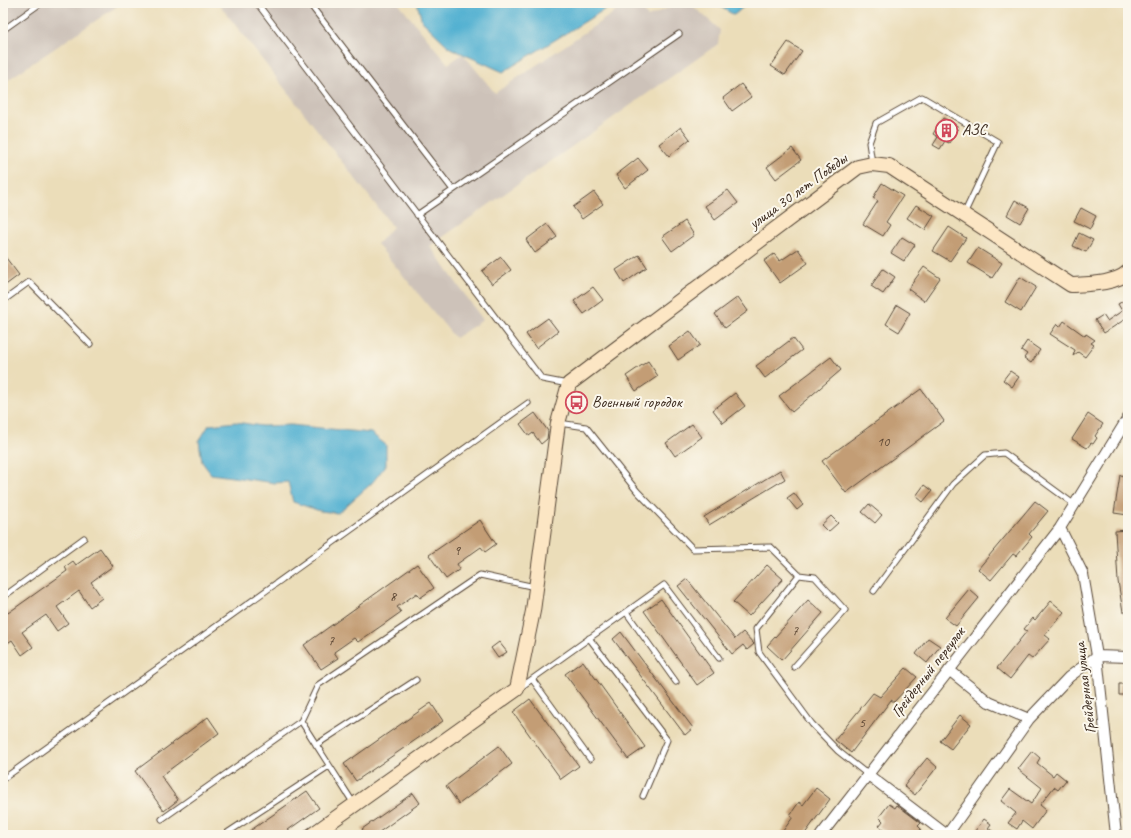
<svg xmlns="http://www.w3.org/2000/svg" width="1131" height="838" font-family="Caveat,sans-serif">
  <rect width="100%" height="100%" fill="#fbf7ec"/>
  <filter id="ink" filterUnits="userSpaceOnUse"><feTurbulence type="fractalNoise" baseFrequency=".025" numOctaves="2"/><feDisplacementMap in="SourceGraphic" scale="8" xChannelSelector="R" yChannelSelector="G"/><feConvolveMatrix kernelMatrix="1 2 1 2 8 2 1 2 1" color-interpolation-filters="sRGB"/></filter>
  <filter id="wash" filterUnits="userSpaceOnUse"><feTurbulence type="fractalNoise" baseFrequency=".012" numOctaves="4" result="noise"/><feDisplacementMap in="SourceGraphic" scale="16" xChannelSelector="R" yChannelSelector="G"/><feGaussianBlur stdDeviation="0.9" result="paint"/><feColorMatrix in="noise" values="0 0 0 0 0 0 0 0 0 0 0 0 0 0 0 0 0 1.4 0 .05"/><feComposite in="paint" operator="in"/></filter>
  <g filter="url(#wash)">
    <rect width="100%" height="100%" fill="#ebddb9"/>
    <path fill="#cdc2b9" d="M3,3h119l-119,80z
      M218,3h180l50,61 15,-10 32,39 133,-90h11l9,14 31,-14h11l30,27 -2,14 -288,202 53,74 -28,18 -78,-94 16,-17z"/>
    <path fill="#52b1d1" stroke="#466e78" d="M417,3h198l-112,69 -53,-24 -28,-27z
      M714,3h34l-14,12z
      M236,422l26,4 29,-1 80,8 15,12v20l-14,18 -34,30 -18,-2 -27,-9 -5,-20 -13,1 -64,-9 -9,-12 -3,-21 10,-16z"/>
    <g id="blocks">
      <path fill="#c39d74" d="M788,42l14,9 -17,24 -14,-9z
        M741,84l10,13 -19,14 -9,-13z
        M943,118l16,9 -10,16 -4,-2 -5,8 -7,-4 5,-8 -5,-3z
        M681,127l9,12 -21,17 -10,-12z
        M792,148l9,12 -25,19 -9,-12z
        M638,158l10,12 -23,18 -9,-13z
        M882,183l21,13 -17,26 4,3 -7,11 -20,-12 15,-23 -5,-3z
        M728,190l10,13 -23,17 -10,-14z
        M594,192l9,12 -21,15 -9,-12z
        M1015,200l14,8 -9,15 -13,-8z
        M916,205l18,11 -9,14 -18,-12z
        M1081,208l15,8 -6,13 -16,-8z
        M685,221l9,14 -22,16 -10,-14z
        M547,224l10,13 -22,16 -9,-13z
        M949,227l17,11 -16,23 -17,-10z
        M1079,233l14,7 -7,12 -13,-6z
        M902,237l13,8 -11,16 -13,-8z
        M978,248l24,15 -10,15 -24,-15z
        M798,249l10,14 -28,20 -16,-22 10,-7 6,7z
        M3,254l16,21 -16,12z
        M639,255l8,12 -23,16 -8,-13z
        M501,257l10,13 -19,14 -10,-13z
        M924,267l16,11 -16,23 -16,-12z
        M883,269l12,8 -12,17 -12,-8z
        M1020,277l16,10 -15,25 -16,-10z
        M593,287l10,13 -19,14 -10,-13z
        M738,297l10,14 -23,17 -10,-14z
        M1125,300l3,4v16l-1,-2 -23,15 -9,-13 8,-5 4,6 15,-10 -4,-7z
        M897,305l13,8 -11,19 -13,-8z
        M548,318l10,13 -22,17 -10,-14z
        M1064,321l21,15 1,-2 9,6 -4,3 3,2 -9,12 -7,-5 -5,4 2,-6 -25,-16 7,-10 3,3z
        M690,331l10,14 -22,15 -9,-14z
        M793,338l9,12 -37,28 -9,-12z
        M1027,341l13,9 -9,13 -7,-5 3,-4 -6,-4z
        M831,357l10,13 -49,42 -13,-16z
        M648,361l10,15 -22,15 -10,-15z
        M1010,371l9,6 -7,10 -9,-7z
        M921,389l23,32 -98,72 -24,-32z
        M735,393l10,13 -22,17 -10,-13z
        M535,413l13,18 -1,8 -6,5 -8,-11 -4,3 -9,-12z
        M1088,414l15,10 -8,12 2,2 -4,6 -2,-1 -4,5 -15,-9z
        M692,424l10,13 -27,19 -9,-13z
        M780,470l5,9 -76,46 -5,-8z
        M1120,475l8,1v39l-14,-2z
        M924,485l8,6 -9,11 -7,-6z
        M794,493l9,12 -6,5 -10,-12z
        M1035,501l13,10 -19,23 3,3 -5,6 -11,13 -3,-2 -22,26 -13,-11z
        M869,504l13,11 -7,8 -13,-11z
        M831,516l7,7 -10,9 -7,-7z
        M480,520l16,24 -11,8 -4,-5 -24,17 3,5 -14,10 -17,-24z
        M1128,530v82h-5l-5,-31 -3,-50z
        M100,548l13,18 -22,16 11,16 -12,9 -11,-16 -22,16 11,16 -11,8 -11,-16 -24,17 11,15 -11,8 -10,-15 -9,6v-39l5,6 59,-42 -2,-4 8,-6 3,4z
        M417,564l17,24 -14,10 -3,-5 -20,14 4,5 -17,12 -26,18 -4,-4 -20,14 4,6 -17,11 -17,-24z
        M767,565l16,14 -34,37 -16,-14z
        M687,579l48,60 8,-7 11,12 -7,6 -4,-5 -11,9 -54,-68z
        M969,589l10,9 -23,28 -11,-8z
        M661,599l53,74 -17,12 -53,-74z
        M808,600l15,13 -41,47 -15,-14z
        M1051,601l13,11 -19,23 5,4 -18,20 -4,-3 -18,23 -13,-11 30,-37 -3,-2 9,-11 2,2z
        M621,632l72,96 -8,7 -72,-96z
        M928,638l12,8 -13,17 -11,-9z
        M499,642l8,10 -9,6 -7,-10z
        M583,661l62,86 -17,12 -63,-85z
        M906,668l11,9 -23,25 -3,-2 -40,53 -16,-13 38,-47 7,4z
        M1119,684h9v11h-9z
        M530,699l49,67 -18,13 -48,-67z
        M431,703l12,18 -87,60 -12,-17z
        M960,715l11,9 -20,25 -11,-8z
        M208,717l11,16 -58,43 17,24 -14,11 -29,-40z
        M499,746l13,18 -53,40 -13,-18z
        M1032,751l8,7 -3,5 16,13 3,-4 10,8 -8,10 -4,-3 -14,18 6,5 -14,19 -10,-8 -5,8 -9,-6 8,-10 -15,-12 9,-12 21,15 11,-16 -24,-19z
        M927,758l10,9 -22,28 -11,-9z
        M816,788l14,11 -26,36h-24l13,-18 -3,-2 9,-13 4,3z
        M307,791l12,17 -38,27h-37z
        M413,793l7,10 -45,32h-9l-4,-6z
        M889,804l6,4 2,-3 24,18 -3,3 3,3 -5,6h-26l-11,-9 4,-5 -4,-4z
        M984,819l7,5 -3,4 10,7h-26z"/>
    </g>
  </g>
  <g filter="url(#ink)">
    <use href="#blocks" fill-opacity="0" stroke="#554535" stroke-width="1"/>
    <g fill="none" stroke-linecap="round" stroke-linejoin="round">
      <defs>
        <path id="lane" d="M257,3l285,376 26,5
          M309,3l144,187
          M3,30l38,-27
          M872,163l-3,-20 7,-20 46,-26 76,45 -34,72
          M417,215l262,-181
          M3,301l26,-19 61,62
          M559,423l27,4 51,64 56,58 78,-2 28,28 -43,54 3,23 53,72 26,27 29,23
          M874,591l79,-107 32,-29 19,-2 71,52
          M3,597l81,-59
          M626,612l50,70
          M589,638l78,102 -24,56
          M794,667l51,-57 -30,-33 -16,-2
          M532,679l58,80
          M521,687l143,-102 55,73
          M301,721l17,-36 162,-110 55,12
          M316,745l100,-65
          M3,779l525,-376
          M162,819l139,-98 53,83
          M227,833l102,-67"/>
        <path id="street" d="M1060,528l23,46 14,82 19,179
          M949,670l40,32 40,17
          M867,774l80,61
          M821,835l239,-307 68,-110
          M947,835l82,-116 40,-42 28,-21 31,1"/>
        <path id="secondary" d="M312,835l205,-146 16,-78 25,-188 11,-39 289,-217 14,-3 17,2 182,119c16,-1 45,-1 57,-13"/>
      </defs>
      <use href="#lane" stroke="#554535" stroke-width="7"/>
      <use href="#street" stroke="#554535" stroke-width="12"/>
      <use href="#secondary" stroke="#554535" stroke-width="16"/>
      <use href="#lane" stroke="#fff" stroke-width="5"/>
      <use href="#street" stroke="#fff" stroke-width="10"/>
      <use href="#secondary" stroke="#fce6c4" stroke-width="14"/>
    </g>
  </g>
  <defs>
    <symbol id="building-ring" viewBox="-11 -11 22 22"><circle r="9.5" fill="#fbf7ec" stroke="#d1495b" stroke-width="1.5"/><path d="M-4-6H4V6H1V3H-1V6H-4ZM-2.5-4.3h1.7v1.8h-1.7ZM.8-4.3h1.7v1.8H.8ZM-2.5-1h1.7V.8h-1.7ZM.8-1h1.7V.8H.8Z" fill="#d1495b"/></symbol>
    <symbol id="bus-ring" viewBox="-11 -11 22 22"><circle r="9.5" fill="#fbf7ec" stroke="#d1495b" stroke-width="1.5"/><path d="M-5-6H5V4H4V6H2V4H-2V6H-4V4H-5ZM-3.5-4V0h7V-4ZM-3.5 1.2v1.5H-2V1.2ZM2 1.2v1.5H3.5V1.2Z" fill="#d1495b"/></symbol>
  </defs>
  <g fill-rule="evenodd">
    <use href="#building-ring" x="934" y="118" width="25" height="25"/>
    <use href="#bus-ring" x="564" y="390" width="25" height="25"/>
  </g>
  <g text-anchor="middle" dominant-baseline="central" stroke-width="4" stroke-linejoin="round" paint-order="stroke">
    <g font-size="14" fill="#5d4734">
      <text x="883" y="441">10</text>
      <text x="457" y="550">9</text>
      <text x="393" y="596">8</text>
      <text x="795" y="630">7</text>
      <text x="331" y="640">7</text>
      <text x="862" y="722">5</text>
    </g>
    <g font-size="16" fill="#3b2a1e" stroke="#fbf7ec" text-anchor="start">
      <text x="962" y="130">АЗС</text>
      <text x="592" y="402">Военный городок</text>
    </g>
    <g font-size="16" fill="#3b2a1e" stroke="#fbf7ec">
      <text transform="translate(798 191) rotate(-36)">улица 30 лет Победы</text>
      <text transform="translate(928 672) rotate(-52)">Грейдерный переулок</text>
      <text transform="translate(1085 688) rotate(-97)">Грейдерная улица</text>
    </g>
  </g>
  <rect width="1131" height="838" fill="none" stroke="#fbf7ec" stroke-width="16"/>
</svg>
